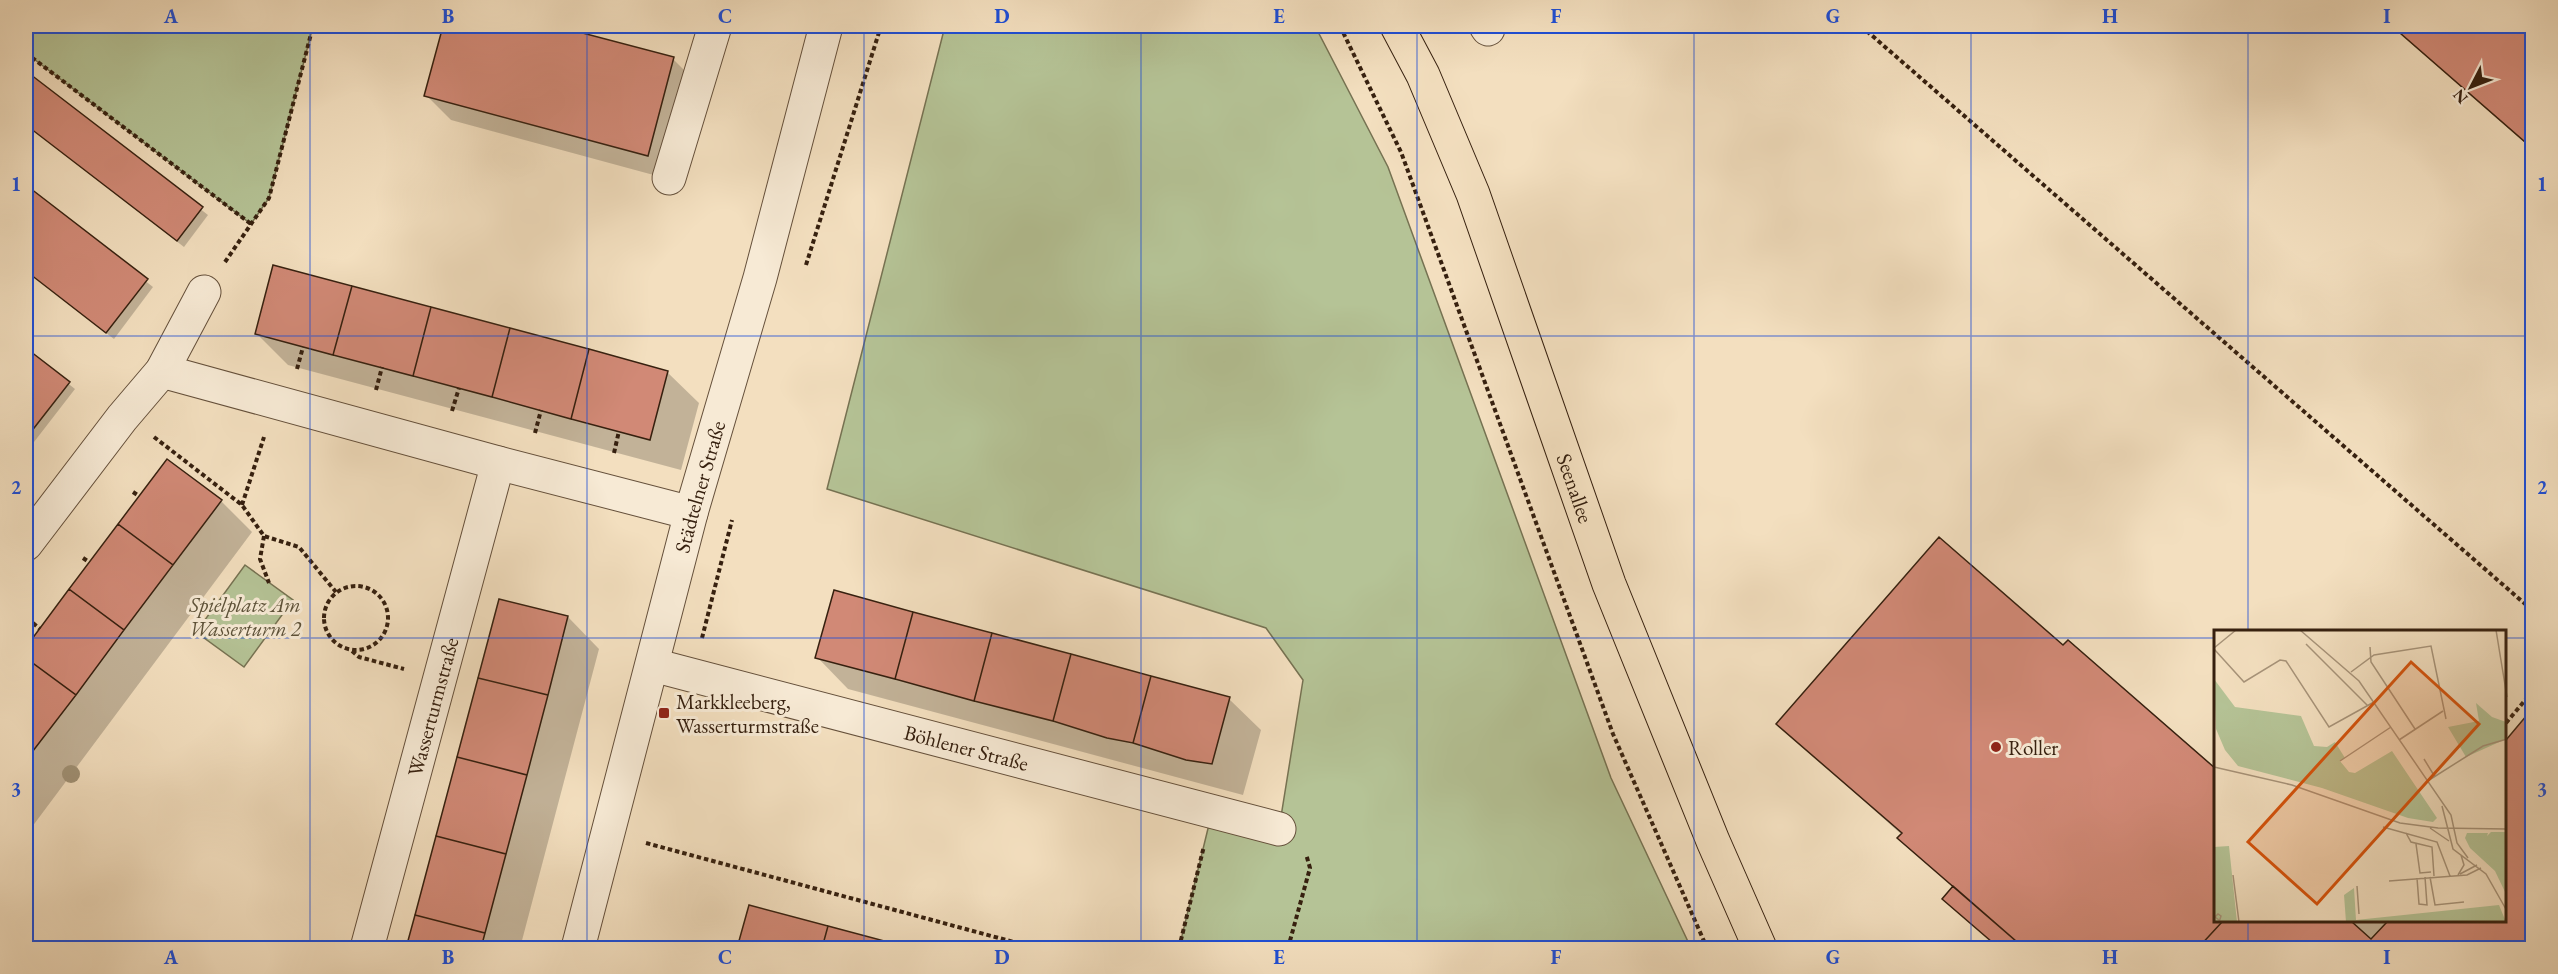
<svg xmlns="http://www.w3.org/2000/svg" width="2558" height="974" font-family="'EB Garamond',serif">
  <rect width="100%" height="100%" fill="#f3dfbf"/>
  <filter id="stains"><feTurbulence type="fractalNoise" baseFrequency=".00333" numOctaves="4"/><feColorMatrix values="0 0 0 0 .2 0 0 0 0 .09 0 0 0 0 .02 0 0 0 .5 -.17"/></filter>
  <radialGradient id="worn" r=".72"><stop offset=".6" stop-color="#630" stop-opacity="0"/><stop offset="1" stop-color="#630" stop-opacity=".3"/></radialGradient>
  <path fill="#b5c396" stroke="#767252" stroke-width="1.5" d="M26,26h287l-44,172 -18,26 -225,-171z
    M945,26h370l73,141 223,611 80,170h-512l33,-136 67,17 24,-149 -37,-52 -439,-139z
    M245,565l48,35 -49,67 -48,-35z"/>
  <path fill="#0003" d="M445,26h105l123,33 25,25 -26,96 -221,-60 -25,-25z
    M2391,26h141v123z
    M26,73l182,142 -24,32 -158,-122z
    M26,187l127,100 -39,52 -88,-68z
    M256,333l411,39 32,31 -18,67 -393,-105z
    M26,350l49,39 -41,53 -8,-6z
    M167,461l54,40 31,31 -226,303v-185z
    M500,600l68,17 31,32 -79,299h-113z
    M2063,648l153,123v151h290v-180l26,-31v237h-532l-49,-43 3,-18 -54,-49 2,-3 -124,-111z
    M817,657l412,42 32,31 -18,65 -395,-106z
    M750,906l159,42h-170z"/>
  <path fill="#d18976" stroke="#36200f" stroke-width="1.5" d="M443,26h113l118,31 -26,99 -224,-60z
    M2392,26h140v122z
    M26,71l177,136 -26,34 -151,-116z
    M26,185l122,94 -42,54 -80,-62z
    M273,265l79,21 -19,69 -78,-21z
    M352,286l79,21 -18,69 -80,-21z
    M431,307l79,21 -18,69 -79,-21z
    M510,328l79,21 -18,70 -79,-22z
    M26,348l44,34 -43,55 -1,-1z
    M589,349l79,22 -18,69 -79,-21z
    M167,459l55,41 -49,65 -55,-41z
    M118,524l55,41 -49,65 -55,-41z
    M1939,537l124,108 5,-5 148,129v153h6l-24,26h-174l-127,-110 5,-5 -126,-109z
    M69,589l55,41 -48,65 -50,-37v-11z
    M834,590l79,22 -18,67 -80,-21z
    M499,599l69,17 -20,79 -70,-17z
    M913,612l79,21 -18,68 -79,-22z
    M992,633l79,21 -18,67 -79,-20z
    M1071,654l80,22 -18,67 -26,-5 -54,-17z
    M26,658l50,37 -50,65z
    M1151,676l79,21 -18,67 -26,-4 -53,-17z
    M478,678l70,17 -21,80 -70,-18z
    M2532,709v239h-334l24,-26h130l19,17 16,-17h119v-182z
    M457,757l70,18 -21,79 -70,-18z
    M436,836l70,18 -21,79 -70,-18z
    M1953,886l71,62h-25l-57,-49z
    M749,905l79,21 -6,22h-85z
    M415,915l70,18 -4,15h-75z
    M828,926l79,21v1h-85z"/>
  <g fill="none" stroke-linecap="round" stroke-linejoin="round">
    <defs>
      <g id="minor">
        <path d="M1486,26l2,3"/>
        <path d="M669,178l46,-152"/>
        <path d="M162,371l336,92 193,50"/>
        <path d="M26,544l96,-126 40,-47 42,-79"/>
        <path id="s1" d="M653,665l626,164"/>
        <path id="s2" d="M367,948l131,-485"/>
        <path id="s3" d="M578,948l113,-435 69,-235 66,-252"/>
      </g>
      <g id="major">
        <path id="s4" d="M1397,26l26,49 50,119 136,390 104,257 47,107"/>
      </g>
    </defs>
    <use href="#minor" stroke="#65503b" stroke-width="35"/>
    <use href="#major" stroke="#36200f" stroke-width="35"/>
    <path stroke="#36200f" stroke-width="4" stroke-dasharray="4.5 3" stroke-linecap="butt" d="M1340,26l61,126 212,582 94,214
      M1861,26l671,584
      M26,53l225,171
      M225,262l44,-64 44,-172
      M806,265l75,-239
      M297,369l6,-22
      M376,390l6,-23
      M452,411l7,-23
      M535,433l6,-23
      M154,437l88,68 22,31 35,11 37,45
      M614,453l5,-22
      M133,492l6,4
      M242,505l22,-68
      M264,536l-4,23 9,24
      M83,558l6,4
      M324 618a32 32 0 1 1 64 0a32 32 0 1 1-64 0Z
      M33,623l7,6
      M702,638l30,-118
      M352,651l7,6 45,12
      M2506,723l26,-31
      M646,843l390,105
      M1179,948l25,-102
      M1288,948l22,-80 -4,-14"/>
    <use href="#minor" stroke="#f7ead5" stroke-width="33"/>
    <use href="#major" stroke="#f3dfbf" stroke-width="33"/>
  </g>
  <circle fill="#a09175" cx="71" cy="774" r="9"/>
  <path fill="none" stroke="#1d4ed8" stroke-width="1.5" stroke-opacity="0.55" d="M310,26v922M587,26v922M864,26v922M1141,26v922M1417,26v922M1694,26v922M1971,26v922M2248,26v606M26,336h2506M26,638h2190M2506,638h26M2248,922v26"/>
  <g fill="#8f2418" stroke="#f7ead5" stroke-width="2">
    <rect x="658" y="707" width="12" height="12" rx="3"/>
    <circle cx="1996" cy="747" r="6"/>
  </g>
  <g text-anchor="middle" dominant-baseline="central" stroke-width="6" stroke-linejoin="round" paint-order="stroke">
    <g font-size="21" fill="#36200f" stroke="#f7ead5">
      <text stroke="none"><textPath href="#s3" startOffset="477">Städtelner Straße</textPath></text>
      <text stroke="none"><textPath href="#s4" startOffset="496">Seenallee</textPath></text>
      <text stroke="none"><textPath href="#s2" startOffset="250">Wasserturmstraße</textPath></text>
      <text stroke="none"><textPath href="#s1" startOffset="324">Böhlener Straße</textPath></text>
    </g>
    <g font-size="21" font-style="italic" fill="#5c5138" stroke="#f7ead5">
      <text x="245" y="604">Spielplatz Am<tspan x="245" dy="24">Wasserturm 2</tspan></text>
    </g>
    <g font-size="21" fill="#36200f" stroke="#f7ead5" text-anchor="start">
      <text x="676" y="701">Markkleeberg,<tspan x="676" dy="24">Wasserturmstraße</tspan></text>
      <text x="2008" y="747">Roller</text>
    </g>
  </g>
  <g transform="translate(2214 630)">
    <rect width="292" height="292" fill="#f3dfbf"/>
    <path d="M0,49l21,28 66,9 13,30 13,1 8,-5 10,16 -5,3 9,11 6,1 37,-22 45,67 -4,4 -25,-4 -86,-30 -84,-22 -13,-16 -9,-21zM262,73l16,14 14,5v17l-40,18 -18,-30 31,-6zM277,202h15v62l-11,-23 -25,-23 -5,-10 2,-5h21l-1,3zM15,216l8,76h-23v-75zM140,258l2,32 143,-15 7,17h-160l-2,-27z" fill="#b5c396"/>
    <path fill="none" stroke="#a79379" stroke-width="1.5" d="M86,0l59,51 92,134 6,28 11,15M282,0l11,67M92,14l62,62M156,17l1,15 44,67M0,18l22,-18M0,19l30,33 36,-22 6,1 43,66 45,-25M137,42l23,-17 57,-9 15,73M185,110l44,-29M210,129l11,18M126,131l51,-34M0,137l78,18 108,38 38,5 69,1M212,152l57,-36 24,-7M228,176l11,43 33,25 21,37M169,197l54,15 13,34M216,198l19,13M192,203l5,9 21,5 2,29M202,214l4,29 11,-1M246,244l17,-9M19,245l6,47M244,245l6,-10 -3,-10M216,247l5,28 29,-3M203,248l2,26 8,1 -2,-28M175,251l78,-6 14,-7M143,256l2,28M5,290l-4,-3 3,-3 3,2 -2,6"/>
    <path fill="#d6530c" fill-opacity="0.15" stroke="#d6530c" stroke-width="3" d="M197,32l68,62 -162,180 -69,-62z"/>
    <rect width="292" height="292" fill="none" stroke="#36200f" stroke-width="3"/>
  </g>
  <rect width="2558" height="974" fill="none" stroke="#f3dfbf" stroke-width="66"/>
  <g transform="translate(2471 87) rotate(228)" stroke="#f7ead5" stroke-width="4.5" paint-order="stroke">
  <path d="M0-4.5L10 22L0 15L-10 22Z" fill="#36200f"/>
  <text y="-9" font-size="16" font-weight="bold" text-anchor="middle" fill="#36200f">N</text>
  </g>
  <rect x="33" y="33" width="2492" height="908" fill="none" stroke="#1d4ed8" stroke-width="2"/>
  <g font-size="20" text-anchor="middle" font-weight="bold" fill="#1d4ed8">
    <text x="171" y="23">A</text>
    <text x="448" y="23">B</text>
    <text x="725" y="23">C</text>
    <text x="1002" y="23">D</text>
    <text x="1279" y="23">E</text>
    <text x="1556" y="23">F</text>
    <text x="1833" y="23">G</text>
    <text x="2110" y="23">H</text>
    <text x="2387" y="23">I</text>
    <text x="16" y="191">1</text>
    <text x="2542" y="191">1</text>
    <text x="16" y="494">2</text>
    <text x="2542" y="494">2</text>
    <text x="16" y="796">3</text>
    <text x="2542" y="796">3</text>
    <text x="171" y="964">A</text>
    <text x="448" y="964">B</text>
    <text x="725" y="964">C</text>
    <text x="1002" y="964">D</text>
    <text x="1279" y="964">E</text>
    <text x="1556" y="964">F</text>
    <text x="1833" y="964">G</text>
    <text x="2110" y="964">H</text>
    <text x="2387" y="964">I</text>
  </g>
  <rect width="100%" height="100%" filter="url(#stains)"/>
  <rect width="100%" height="100%" fill="url(#worn)"/>
</svg>
